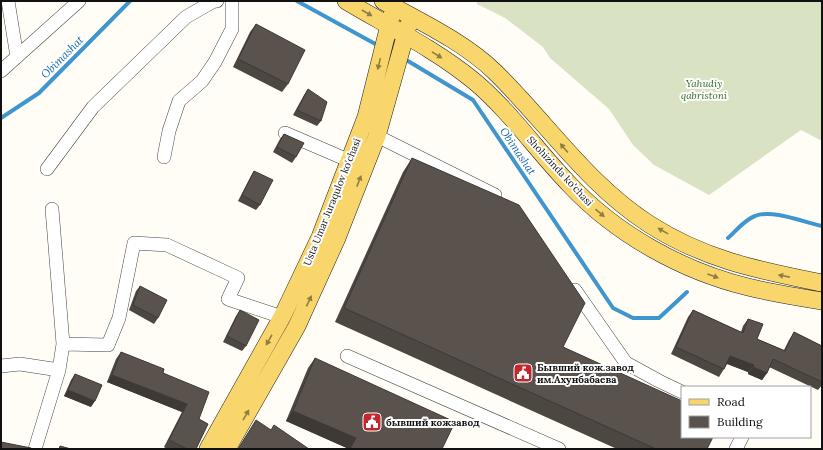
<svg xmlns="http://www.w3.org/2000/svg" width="823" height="450" font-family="Lora,serif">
  <rect width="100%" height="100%" fill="#fffdf5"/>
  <path fill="#d9e3c4" d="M477,1h345v140l-21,-11 -92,65 -55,-30 -21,-20 -24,-36 -59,-51 -7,-11 -38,-29 -28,-14z"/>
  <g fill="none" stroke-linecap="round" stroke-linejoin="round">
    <path stroke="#3f96cf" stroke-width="4" d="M297,1l82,45
      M403,58l70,42 140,208 20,10h26l28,-26
      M1,118l38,-25 91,-92
      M728,238c8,-7 16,-18 27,-22 18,-7 48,6 67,10"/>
    <defs>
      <path id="minor" d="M8,1l9,56
        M1,71l78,-70
        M285,133l65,28
        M377,136l118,59
        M164,157l5,-26 10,-30 23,-20 13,-19 17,-33v-28
        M47,169l46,-62 93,-90 26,-15 5,-1
        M575,290l51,73 33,18 23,11
        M63,344l45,1 11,-27 15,-75 33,2 71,33 -10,21 54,18
        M347,356l212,93
        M1,366l19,-2 39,6
        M35,449l24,-79 4,-26 -11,-135
        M736,449l6,-12"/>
      <path id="major" d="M346,1c42,25 89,48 128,80 36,30 63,70 96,104 46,49 112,86 178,102 24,6 49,10 74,14
        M383,1c38,21 81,41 112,71 52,51 92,112 154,152 56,36 109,46 173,59
        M208,449l74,-132 38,-80 46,-120 25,-100
        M227,449l70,-123 40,-88 40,-102 31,-110"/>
    </defs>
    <use href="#minor" stroke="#444" stroke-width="14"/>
    <use href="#major" stroke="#222" stroke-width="18"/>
    <use href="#minor" stroke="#fff" stroke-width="13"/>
    <use href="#major" stroke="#f9d66b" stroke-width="17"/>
  </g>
  <path fill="#4d4742" d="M256,24l32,60 -6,8 -49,-25 17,-35z
    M308,89l13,32 -4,5 -24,-11 11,-20z
    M284,134l12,23 -4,6 -19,-11 7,-13z
    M412,158l151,189 144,102h-90l-282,-127 68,-150z
    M254,171l6,34 -4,5 -18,-9 13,-25z
    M140,286l18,32 -4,6 -25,-14 7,-19z
    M240,310l6,36 -4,5 -19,-9 13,-26z
    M693,310l48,22 2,-6 5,-7 9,20 27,11 5,-10 5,-8 28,14v39l-4,5 -49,-23 -2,6 -5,7 -14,-6v-2l-21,-8 -3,5 -5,8 -48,-23 17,-37z
    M121,352l42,21 36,46 -3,30h-29l-3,-2 18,-35 -75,-30 9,-23z
    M315,358l127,91h-93l-63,-28 22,-53z
    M75,374l16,33 -27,-11 7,-16z"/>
  <path fill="#3f3936" d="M730,356l24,9 -6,7 -23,-9z
    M753,367l14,6 -5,7 -14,-6z
    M112,375l75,29 -5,8 -75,-30z
    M68,390l27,11 -4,6 -27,-11z
    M293,411l63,27 -7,11 -63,-28z"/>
  <path fill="#5a524d" stroke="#3f3936" d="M256,24l49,26 -17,34 -50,-25z
    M308,89l19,13 -6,19 -24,-11z
    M284,134l20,9 -8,14 -19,-10z
    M412,158l107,47 66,98 -22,44 119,54v36h31l-6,12h-51l-312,-141z
    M254,171l19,9 -13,25 -18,-10z
    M140,286l27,14 -9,18 -25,-13z
    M240,310l19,10 -13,26 -19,-10z
    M693,310l50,23 5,-14 15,5 -6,15 28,12 9,-19 28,14v36l-49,-23 -6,14 -14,-6 1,-2 -24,-9 -6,13 -48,-22z
    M121,352l43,17 -1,4 46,19 -10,27 9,5 -12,25h-9l-18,-9 18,-36 -75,-29z
    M315,358l140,64 -13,27h-91v-2l5,-9 -63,-27z
    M75,374l27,11 -7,16 -27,-11z
    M256,420l15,10 3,-5 35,24h-71z
    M1,442l30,6v1h-30z
    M60,446l11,3h-12z"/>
  <defs><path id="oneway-solid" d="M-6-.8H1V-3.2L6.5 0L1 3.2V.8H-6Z"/></defs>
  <g fill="#917d42">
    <use href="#oneway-solid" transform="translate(367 13) rotate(30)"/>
    <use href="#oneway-solid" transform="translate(437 55) rotate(32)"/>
    <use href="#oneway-solid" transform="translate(379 64) rotate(103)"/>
    <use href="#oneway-solid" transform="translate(564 148) rotate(-131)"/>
    <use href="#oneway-solid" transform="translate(359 181) rotate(-69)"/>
    <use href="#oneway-solid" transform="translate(600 213) rotate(40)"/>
    <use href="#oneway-solid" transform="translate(663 231) rotate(-151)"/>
    <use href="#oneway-solid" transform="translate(713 276) rotate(20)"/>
    <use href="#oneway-solid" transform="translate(784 276) rotate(-169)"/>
    <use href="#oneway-solid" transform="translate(309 301) rotate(-65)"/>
    <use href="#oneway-solid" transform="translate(269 340) rotate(119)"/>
    <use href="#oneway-solid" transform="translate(246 415) rotate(-60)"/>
  </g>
  <defs>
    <symbol id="civic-square" viewBox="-11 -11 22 22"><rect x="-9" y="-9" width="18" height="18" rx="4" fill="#c4262e" stroke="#fff"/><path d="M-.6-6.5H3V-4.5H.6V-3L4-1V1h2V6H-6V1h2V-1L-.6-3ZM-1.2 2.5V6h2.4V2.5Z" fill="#fff"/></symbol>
  </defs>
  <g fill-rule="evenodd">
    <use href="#civic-square" x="512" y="362" width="22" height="22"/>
    <use href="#civic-square" x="361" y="411" width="22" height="22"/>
  </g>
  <g text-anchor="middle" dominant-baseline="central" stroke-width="4" stroke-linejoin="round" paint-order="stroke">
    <g font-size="10" font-style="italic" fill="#2f6b1f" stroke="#fff">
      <text x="704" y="83">Yahudiy<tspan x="704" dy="12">qabristoni</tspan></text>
    </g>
    <g font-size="10" fill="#111" stroke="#fff">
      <text transform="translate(560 171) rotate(47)">Shohizinda ko'chasi</text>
      <text transform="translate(332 202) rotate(-68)">Usta Umar Juraqulov ko'chasi</text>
    </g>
    <g font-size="10" font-weight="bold" fill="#111" stroke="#fff" text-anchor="start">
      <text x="537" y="367">Бывший кож.завод<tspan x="537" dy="12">им.Ахунбабаева</tspan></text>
      <text x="386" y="422">бывший кожзавод</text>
    </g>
    <g font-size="11" font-style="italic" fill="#1768a6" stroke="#fff">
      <text transform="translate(62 57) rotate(-45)">Obimashat</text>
      <text transform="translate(518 151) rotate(56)">Obimashat</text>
    </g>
  </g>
  <rect width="823" height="450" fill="none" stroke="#111111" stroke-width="4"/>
  <rect x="681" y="386" width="130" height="52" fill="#ffffff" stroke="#a0a0a0"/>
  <rect x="689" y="399" width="20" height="6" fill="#f9d66b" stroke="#a0a0a0"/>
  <text x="717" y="406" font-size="12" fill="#111111">Road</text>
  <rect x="689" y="416" width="20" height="12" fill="#5a524d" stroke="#a0a0a0"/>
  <text x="717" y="426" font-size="12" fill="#111111">Building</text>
</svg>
